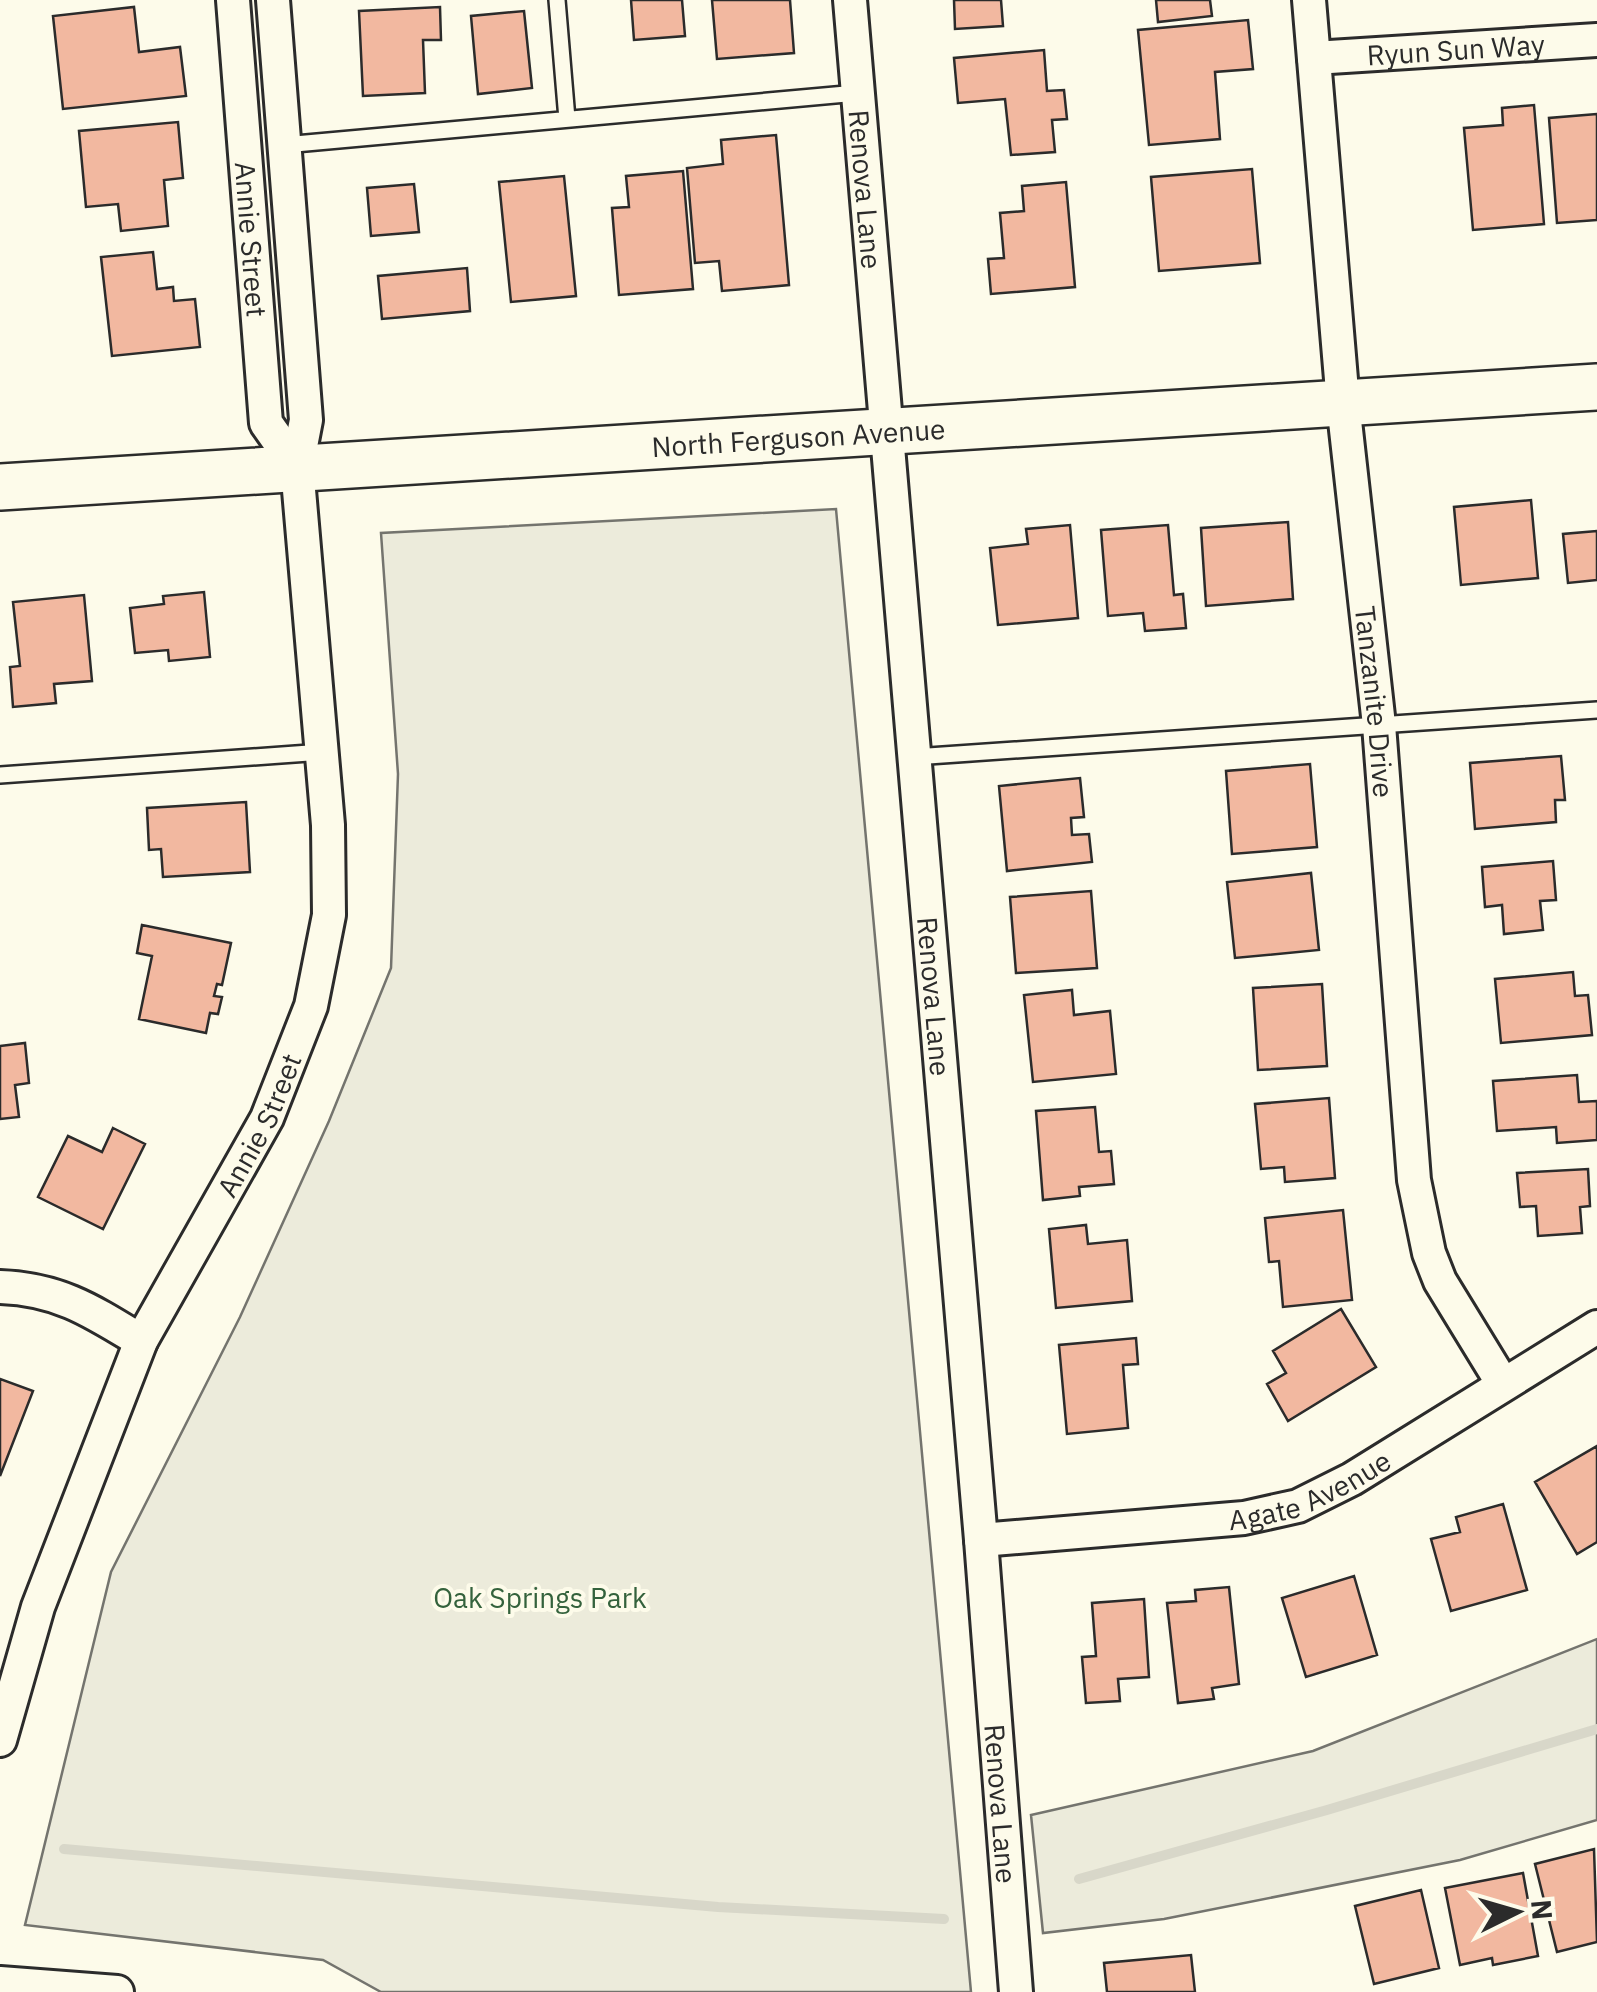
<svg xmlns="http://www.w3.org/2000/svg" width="1597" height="1992" font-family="'IBM Plex Sans',sans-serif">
  <rect width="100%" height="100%" fill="#fdfbea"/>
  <path fill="#ecebdb" stroke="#74746e" stroke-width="2.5" d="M836,509l135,1483h-590l-58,-32 -298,-35 86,-353 129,-255 89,-196 62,-153 7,-194 -17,-241z
    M1597,1639v181l-137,40 -296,59 -121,14 -12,-118 282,-64z"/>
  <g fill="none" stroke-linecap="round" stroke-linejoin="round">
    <path stroke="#d8d7c9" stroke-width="10" d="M64,1849l654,58 226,12
      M1079,1879l248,-69 270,-81"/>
  </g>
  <path fill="#f2b8a0" stroke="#2b2b2b" stroke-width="2.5" d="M631,0h51l3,36 -51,4z
    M712,0h78l4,53 -77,6z
    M954,0h47l2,26 -48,3z
    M1156,0h54l2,16 -54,6z
    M134,7l5,45 41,-5 6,49 -123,13 -10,-93z
    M440,7l1,33h-18l2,53 -62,3 -4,-85z
    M524,11l8,77 -54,6 -7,-78z
    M1248,20l5,49 -38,3 5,67 -71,6 -11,-115z
    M1044,50l3,41 17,-1 3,29 -15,1 3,32 -44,3 -6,-56 -47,4 -4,-45z
    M1534,105l10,119 -71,6 -9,-102 39,-3 -1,-17z
    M1597,114v106l-40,3 -8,-105z
    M178,122l5,56 -19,2 4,46 -47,5 -3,-27 -32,3 -7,-76z
    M776,135l13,150 -67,6 -3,-30 -24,2 -8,-95 36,-4 -2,-24z
    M1252,169l8,94 -101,8 -8,-94z
    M683,171l10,118 -74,6 -7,-87 17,-1 -3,-31z
    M564,176l12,120 -65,6 -12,-120z
    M1066,182l9,105 -84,7 -3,-35 16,-1 -4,-45 24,-2 -2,-25z
    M414,184l5,48 -48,4 -4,-48z
    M153,252l4,37 16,-2 1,14 21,-2 5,48 -88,9 -11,-99z
    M467,268l3,43 -88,8 -4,-43z
    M1531,500l7,78 -77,7 -7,-78z
    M1288,522l5,77 -87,7 -5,-78z
    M1070,525l8,93 -80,7 -8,-77 38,-4 -2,-15z
    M1168,525l6,70 9,-1 3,34 -41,3 -2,-18 -35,3 -7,-86z
    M1597,531v49l-29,3 -5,-49z
    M204,592l6,65 -41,4 -1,-11 -33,3 -5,-45 34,-4 -1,-8z
    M84,595l8,86 -38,3 2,19 -43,4 -3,-40 10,-1 -7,-64z
    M1561,756l4,44h-10l1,22 -81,7 -5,-66z
    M1310,764l7,83 -85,7 -6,-83z
    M1080,778l4,39 -13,1 1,17 17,-1 3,28 -85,9 -8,-85z
    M246,802l4,70 -87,5 -2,-28 -12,1 -2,-42z
    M1553,861l3,39 -16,1 3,29 -39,4 -2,-29 -17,2 -3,-40z
    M1311,873l8,77 -84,8 -8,-76z
    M1091,891l6,77 -81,5 -6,-76z
    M142,925l89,18 -9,42 -5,-1 -3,12 8,1 -4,17 -8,-1 -4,20 -67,-14 13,-63 -15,-3z
    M1573,972l2,24 13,-1 4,40 -91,8 -6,-64z
    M1322,984l5,82 -69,4 -5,-82z
    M1072,990l2,25 36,-4 6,63 -83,8 -9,-87z
    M25,1043l4,40 -14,2 4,32 -19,2v-73z
    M1577,1075l2,27 18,-1v39l-40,3 -1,-16 -59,4 -4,-50z
    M1329,1098l6,80 -50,4 -1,-15 -23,2 -6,-65z
    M1095,1107l4,45 12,-1 3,33 -35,3 1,9 -37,4 -7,-89z
    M113,1128l32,16 -42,85 -65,-32 30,-61 34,16z
    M1588,1169l2,37 -10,1 2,26 -44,3 -2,-30 -16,1 -3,-34z
    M1343,1210l9,90 -69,7 -4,-46 -10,1 -4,-44z
    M1086,1225l2,19 39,-4 5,61 -76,7 -7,-79z
    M1341,1309l35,58 -88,54 -21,-37 19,-11 -13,-22z
    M1136,1338l2,26 -15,1 5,63 -61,6 -8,-89z
    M0,1379l33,12 -33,85z
    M1597,1446v96l-20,12 -42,-72z
    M1503,1504l24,86 -76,21 -20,-72 29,-7 -4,-15z
    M1354,1576l23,79 -71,22 -24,-79z
    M1229,1587l10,97 -27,4 2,11 -36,4 -11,-100 29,-2 -1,-11z
    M1144,1599l5,78 -31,2 2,22 -34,2 -4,-46 14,-1 -4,-53z
    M1594,1849l3,93 -40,10 -22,-88z
    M1523,1873l15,83 -45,9 -1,-7 -32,7 -15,-77z
    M1421,1890l18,78 -65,16 -19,-78z
    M1191,1955l4,37h-88l-3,-29z"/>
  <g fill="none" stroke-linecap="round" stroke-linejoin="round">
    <defs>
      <path id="lane" d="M557,0l10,119
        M284,145l573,-52
        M914,757l683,-47
        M0,775l323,-23"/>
      <g id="street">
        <path id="s1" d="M233,0l33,423 31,44"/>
        <path id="s2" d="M850,0l131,1540 35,452"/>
        <path id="s3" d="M1309,0l34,403 36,322 35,455 15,73 11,28 63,103"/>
        <path id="s4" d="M1314,58l283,-18"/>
        <path d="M0,1287c59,2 92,24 141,54"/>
        <path id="s5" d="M981,1540l263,-22 54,-12 54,-27 245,-152"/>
        <path id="s6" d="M0,1740l38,-133 103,-266 126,-223 44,-112 18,-91 -1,-90 -31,-358 9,-47 -33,-420"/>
        <path d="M0,1983l117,9"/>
      </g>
      <g id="secondary">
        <path id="s7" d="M0,487l1597,-100"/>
      </g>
    </defs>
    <use href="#lane" stroke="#2b2b2b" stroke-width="20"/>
    <use href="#street" stroke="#2b2b2b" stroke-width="38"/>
    <use href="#secondary" stroke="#2b2b2b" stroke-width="50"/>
    <use href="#lane" stroke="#fdfbea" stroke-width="15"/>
    <use href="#street" stroke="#fdfbea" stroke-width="32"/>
    <use href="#secondary" stroke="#fdfbea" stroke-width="45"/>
  </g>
  <g text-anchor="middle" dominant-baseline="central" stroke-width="8" stroke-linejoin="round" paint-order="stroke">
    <g font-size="28" fill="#2b2b2b" stroke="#fdfbea">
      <text stroke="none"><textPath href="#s4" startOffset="142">Ryun Sun Way</textPath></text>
      <text stroke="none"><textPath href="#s2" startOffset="190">Renova Lane</textPath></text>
      <text stroke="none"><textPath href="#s1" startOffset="240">Annie Street</textPath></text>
      <text stroke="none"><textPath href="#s7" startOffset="800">North Ferguson Avenue</textPath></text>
      <text stroke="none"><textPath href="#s3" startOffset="705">Tanzanite Drive</textPath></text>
      <text stroke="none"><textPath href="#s2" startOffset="1000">Renova Lane</textPath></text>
      <text stroke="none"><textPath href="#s6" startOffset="670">Annie Street</textPath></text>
      <text stroke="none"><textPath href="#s5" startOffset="335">Agate Avenue</textPath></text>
      <text stroke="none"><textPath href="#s2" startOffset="1810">Renova Lane</textPath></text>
    </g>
    <g font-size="28" fill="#34623c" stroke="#fdfbea">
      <text x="540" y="1597">Oak Springs Park</text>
    </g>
  </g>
  <g transform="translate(1517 1912) rotate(85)" stroke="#fdfbea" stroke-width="8" paint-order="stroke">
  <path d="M0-8L18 38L0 25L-18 38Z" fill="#2b2b2b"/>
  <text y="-15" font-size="28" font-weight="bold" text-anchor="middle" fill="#2b2b2b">N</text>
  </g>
</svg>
